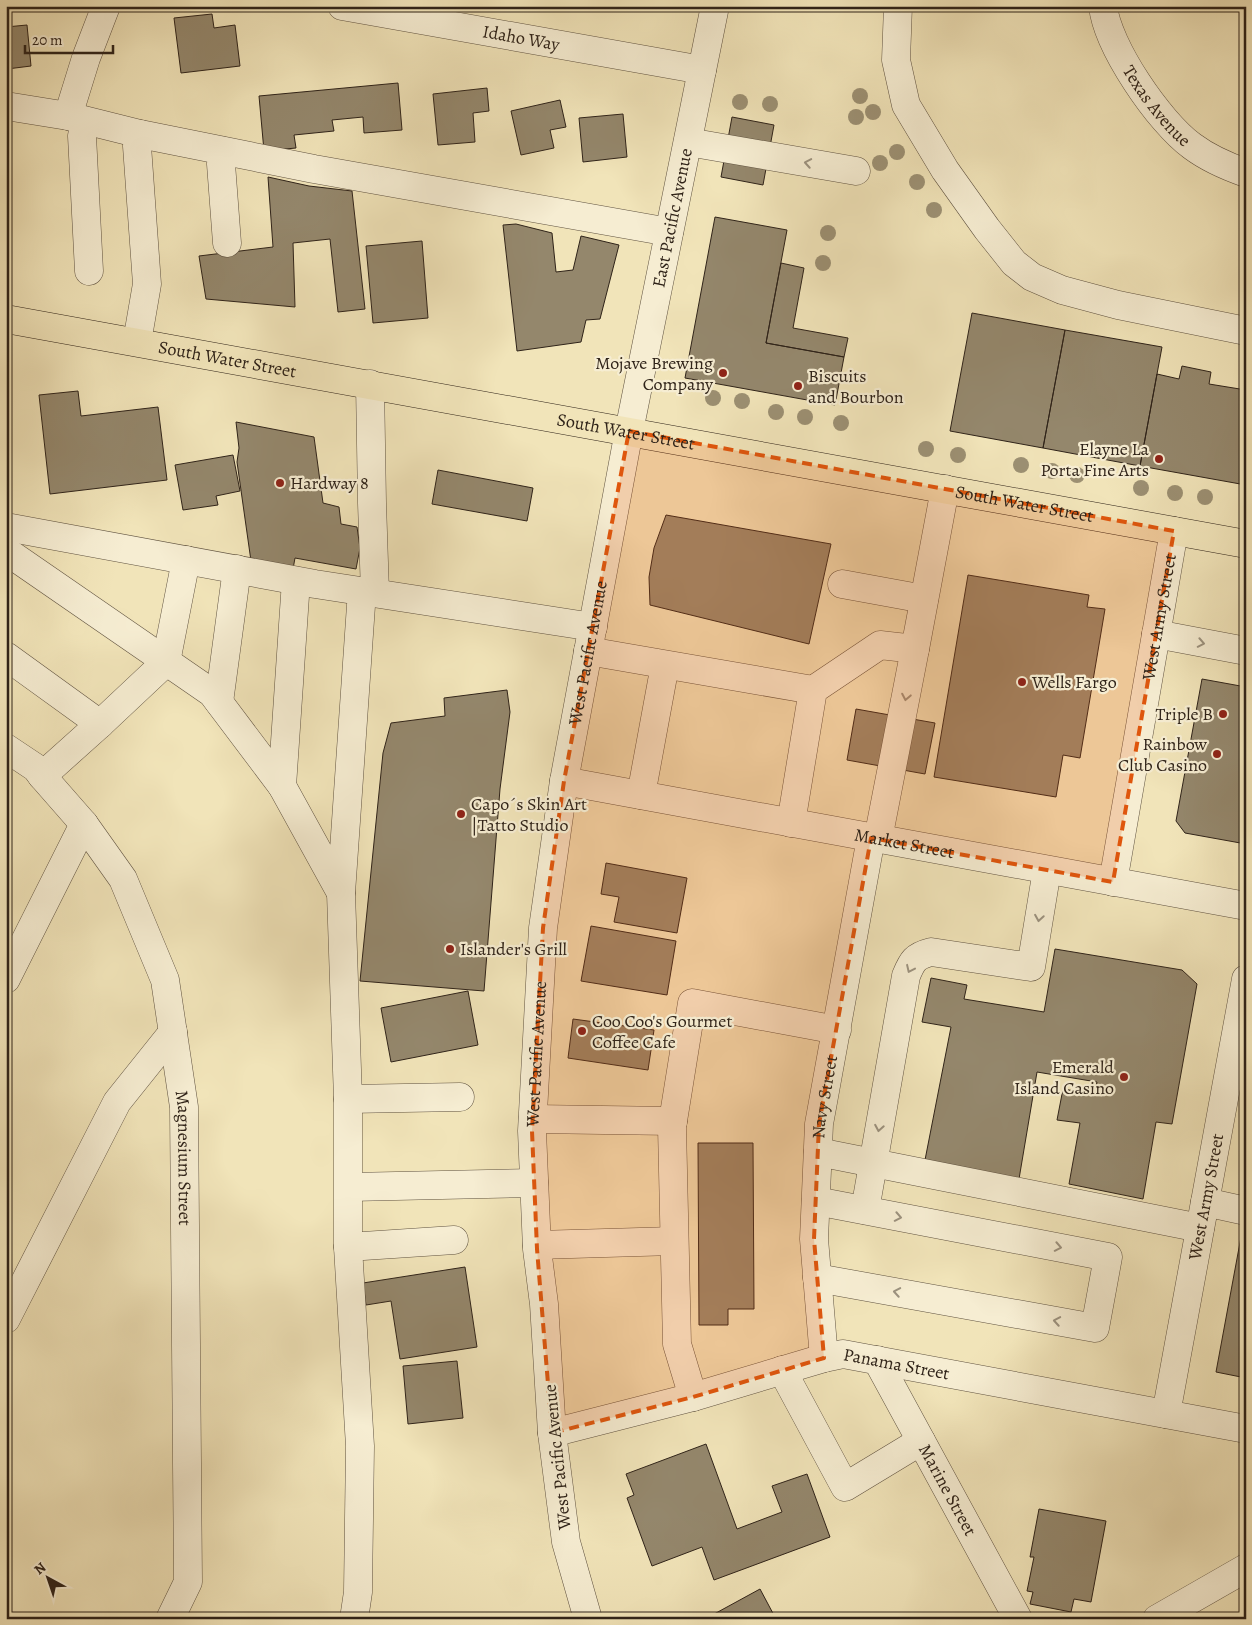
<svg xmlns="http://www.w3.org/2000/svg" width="1252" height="1625" font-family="Alegreya,serif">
  <rect width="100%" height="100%" fill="#f1e4b9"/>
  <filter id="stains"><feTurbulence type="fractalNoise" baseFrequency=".004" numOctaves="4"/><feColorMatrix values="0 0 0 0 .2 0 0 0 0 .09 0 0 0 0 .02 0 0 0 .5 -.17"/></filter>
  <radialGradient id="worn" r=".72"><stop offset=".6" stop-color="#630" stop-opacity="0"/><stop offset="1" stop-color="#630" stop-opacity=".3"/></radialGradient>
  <path fill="#94876c" stroke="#2f2319" d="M212,14l2,14 21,-3 5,41 -59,7 -7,-55z
    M27,25l4,41 -24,3 2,13h-3v-55z
    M398,83l4,47 -38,3 -1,-16 -31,3 2,11 -40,4 2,13 -32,3 -5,-55z
    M487,88l2,23 -16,2 2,29 -37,3 -5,-51z
    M560,100l6,27 -16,3 4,18 -33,7 -10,-44z
    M623,114l4,43 -44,5 -4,-44z
    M732,117l42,8 -11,60 -42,-8z
    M268,177l41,9 43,5 13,118 -27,3 -8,-73 -37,4 2,64 -89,-8 -7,-43 74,-9z
    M715,217l72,13 -21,113 78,14 -9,48 -150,-27z
    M516,224l36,9 4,39 17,-2 8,-34 38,9 -19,74 -14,1 -5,22 -64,9 -14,-126z
    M422,241l6,77 -55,5 -7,-77z
    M781,263l23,5 -11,60 55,10 -4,19 -78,-14z
    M972,313l93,17 -22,118 -93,-17z
    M1065,330l97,17 -22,119 -97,-18z
    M1182,366l29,6 -2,12 37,6v95l-106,-19 17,-92 22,5z
    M78,391l3,25 77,-9 9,73 -117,14 -11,-99z
    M236,422l78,15 9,66 16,4 2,17 16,3 3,21 -4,21 -61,-11 -2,11 -42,-8 -14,-99 2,-14z
    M233,455l7,36 -24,5 2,9 -35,5 -8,-45z
    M438,470l95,18 -6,33 -95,-17z
    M666,515l165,29 -22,100 -159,-39 -1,-28 5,-29z
    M968,575l121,20 -2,12 18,2 -25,149 -17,-3 -7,42 -122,-20z
    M1202,679l44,8v157l-61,-11 -9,-12z
    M507,690l3,22 -10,77 -16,202 -124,-10 23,-228 8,-30 54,-7 -1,-18z
    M856,709l79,14 -10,51 -78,-14z
    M606,863l81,15 -10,55 -63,-11 5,-25 -18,-3z
    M591,926l85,15 -9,54 -86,-14z
    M1055,949l127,21 15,14 -25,140 -16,-2 -13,77 -74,-15 11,-61 -23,-3 6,-31 31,5 3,-12 -60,-10 -18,107 -94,-19 26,-133 -29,-5 9,-44 36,7 -3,14 80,13z
    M468,991l10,54 -87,17 -10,-54z
    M573,1019l81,11 -6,40 -80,-12z
    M698,1143h55l1,166h-26v16h-29z
    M1241,1237l5,1v140l-30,-6z
    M465,1267l12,80 -77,12 -9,-58 -25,4 -3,-22z
    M457,1361l6,57 -55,6 -5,-58z
    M706,1444l31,85 45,-17 -10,-26 35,-12 23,63 -116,43 -12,-33 -50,19 -25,-68 7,-3 -8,-21z
    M1039,1509l67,12 -15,81 -17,-3 -3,13 -41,-8 3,-12 -6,-1 7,-34h-4z
    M760,1589l16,30h-71z"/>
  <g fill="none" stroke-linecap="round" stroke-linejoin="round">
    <defs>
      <g id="minor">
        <path id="s1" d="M342,6l360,64"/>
        <path d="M898,6l-2,54 10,45 39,65 42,59 27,34 18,14 30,13 56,15 128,26"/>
        <path id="s2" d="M1103,6c4,40 56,116 89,140 16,12 34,20 54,27"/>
        <path d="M6,106l62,10 72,18 174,35 355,63"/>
        <path d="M68,116l18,-58 20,-52"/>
        <path d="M85,121l-3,15 7,135"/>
        <path d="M688,142l168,29"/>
        <path d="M223,151l-2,13 6,79"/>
        <path d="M137,342l10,-58 -10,-138 3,-12"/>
        <path d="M370,384l2,119 3,90"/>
        <path d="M6,527l309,57 278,43"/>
        <path d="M6,551l206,142 70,93 59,107 21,-302"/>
        <path d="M842,584l82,15"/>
        <path d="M1156,634l90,17"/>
        <path d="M588,651l225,39"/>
        <path d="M6,656l94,68 -58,52"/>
        <path d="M219,702l18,-133"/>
        <path d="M100,724l66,-62 20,-102"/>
        <path id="s3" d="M6,748l30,20 6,8 42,48 39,55 42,101 19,127 4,475 -18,37"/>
        <path id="s4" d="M564,781l682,125"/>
        <path d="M282,786l14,-205"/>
        <path d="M641,795l24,-130"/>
        <path d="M791,823l22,-133 67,-45 35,4 30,-160"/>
        <path d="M878,839l37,-190"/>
        <path id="s5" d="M1113,882l61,-351"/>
        <path d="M341,893l7,206v148l12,199 -2,146 -4,27"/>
        <path d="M6,979l78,-155"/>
        <path d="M348,1099l112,-2"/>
        <path d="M533,1119l140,2"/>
        <path d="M818,1152l382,76"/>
        <path d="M350,1187l184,-4"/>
        <path d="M816,1201l292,56 -13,71 -278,-50"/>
        <path d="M1205,1202l41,9"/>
        <path d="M865,1210l41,-234c6,-15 9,-20 25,-24l100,15 16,-97"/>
        <path d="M537,1245l137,-4"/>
        <path d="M348,1247l106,-7"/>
        <path d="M6,1319l111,-217 56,-70"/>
        <path id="s6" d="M824,1358l-10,-119 5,-115 52,-286"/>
        <path id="s7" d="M877,1360l141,259"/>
        <path d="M782,1370l63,117 76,-46"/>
        <path d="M693,1397l-16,-53 -5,-217 20,-124 145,27"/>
        <path id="s8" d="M1166,1414l80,-435"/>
        <path id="s9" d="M552,1433l141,-36 131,-39 19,-4 403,75"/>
        <path id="s10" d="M588,1619l-22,-77 -14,-109 -8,-129 -7,-55 -5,-118 11,-203 21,-147 65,-350 86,-425"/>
        <path d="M1157,1619l89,-51"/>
      </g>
      <g id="major">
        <path id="s11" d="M6,319l1240,225"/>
      </g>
    </defs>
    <use href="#minor" stroke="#605341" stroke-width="29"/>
    <use href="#major" stroke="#2f2319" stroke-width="29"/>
    <use href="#minor" stroke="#f6edd2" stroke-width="28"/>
    <use href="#major" stroke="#f1e4b9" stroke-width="28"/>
  </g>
  <g fill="#9c9073">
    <circle cx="860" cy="96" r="8"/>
    <circle cx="740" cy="102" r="8"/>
    <circle cx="770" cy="104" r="8"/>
    <circle cx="873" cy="112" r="8"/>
    <circle cx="856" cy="117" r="8"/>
    <circle cx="897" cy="152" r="8"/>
    <circle cx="880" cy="163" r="8"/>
    <circle cx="917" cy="182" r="8"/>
    <circle cx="934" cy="210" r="8"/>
    <circle cx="828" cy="233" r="8"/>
    <circle cx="823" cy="263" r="8"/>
    <circle cx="713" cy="398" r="8"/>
    <circle cx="742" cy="401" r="8"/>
    <circle cx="776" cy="412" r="8"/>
    <circle cx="805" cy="417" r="8"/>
    <circle cx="841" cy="423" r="8"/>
    <circle cx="926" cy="449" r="8"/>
    <circle cx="958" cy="455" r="8"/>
    <circle cx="1021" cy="465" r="8"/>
    <circle cx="1052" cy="471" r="8"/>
    <circle cx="1077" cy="475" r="8"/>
    <circle cx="1141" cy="488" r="8"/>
    <circle cx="1175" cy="493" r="8"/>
    <circle cx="1205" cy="497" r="8"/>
  </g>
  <defs><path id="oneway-chevron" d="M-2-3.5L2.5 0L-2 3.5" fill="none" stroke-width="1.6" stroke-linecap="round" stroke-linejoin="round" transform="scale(1.25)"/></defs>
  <g stroke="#9c927f">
    <use href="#oneway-chevron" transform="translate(808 163) rotate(-170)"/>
    <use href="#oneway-chevron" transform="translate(1201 643) rotate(11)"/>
    <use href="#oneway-chevron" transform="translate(906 697) rotate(101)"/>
    <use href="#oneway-chevron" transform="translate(1039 918) rotate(99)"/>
    <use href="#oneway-chevron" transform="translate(910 969) rotate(115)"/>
    <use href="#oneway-chevron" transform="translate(879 1128) rotate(100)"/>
    <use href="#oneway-chevron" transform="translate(898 1217) rotate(11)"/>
    <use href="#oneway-chevron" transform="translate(1058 1247) rotate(11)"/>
    <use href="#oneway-chevron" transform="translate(897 1292) rotate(-170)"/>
    <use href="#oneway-chevron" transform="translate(1057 1321) rotate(-170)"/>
  </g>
  <path fill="#df560d" fill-opacity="0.2" stroke="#df560d" stroke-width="4" stroke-dasharray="10 6" stroke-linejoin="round" d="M629,431l545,100 -61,351 -242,-44 -52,286 -5,115 10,119 -131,39 -141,36 -15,-184 -5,-118 11,-203 21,-147z"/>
  <g fill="#8f2418" stroke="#f6edd2" stroke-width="2">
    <circle cx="723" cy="373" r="5"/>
    <circle cx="798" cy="386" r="5"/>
    <circle cx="1159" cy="459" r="5"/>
    <circle cx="280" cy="483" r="5"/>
    <circle cx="1022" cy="682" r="5"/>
    <circle cx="1223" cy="714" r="5"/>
    <circle cx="1217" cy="754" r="5"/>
    <circle cx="461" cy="814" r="5"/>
    <circle cx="450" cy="949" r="5"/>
    <circle cx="582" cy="1031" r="5"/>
    <circle cx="1124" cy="1077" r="5"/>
  </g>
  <g text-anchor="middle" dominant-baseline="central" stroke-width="4.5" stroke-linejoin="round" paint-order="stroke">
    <g font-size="18" fill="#2f2319" stroke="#f6edd2">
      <text stroke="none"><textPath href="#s1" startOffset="182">Idaho Way</textPath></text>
      <text stroke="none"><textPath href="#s2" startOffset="115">Texas Avenue</textPath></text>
      <text stroke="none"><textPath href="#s10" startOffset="1418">East Pacific Avenue</textPath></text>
      <text stroke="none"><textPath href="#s11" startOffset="225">South Water Street</textPath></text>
      <text stroke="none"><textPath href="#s11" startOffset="630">South Water Street</textPath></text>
      <text stroke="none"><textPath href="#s11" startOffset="1035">South Water Street</textPath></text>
      <text stroke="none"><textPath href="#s5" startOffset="269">West Army Street</textPath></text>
      <text stroke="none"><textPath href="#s10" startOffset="975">West Pacific Avenue</textPath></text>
      <text stroke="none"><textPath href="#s4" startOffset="346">Market Street</textPath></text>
      <text stroke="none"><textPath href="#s10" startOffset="570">West Pacific Avenue</textPath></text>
      <text stroke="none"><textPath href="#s6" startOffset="262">Navy Street</textPath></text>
      <text stroke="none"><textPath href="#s3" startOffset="466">Magnesium Street</textPath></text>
      <text stroke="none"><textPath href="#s8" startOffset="221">West Army Street</textPath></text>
      <text stroke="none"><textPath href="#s9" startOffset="356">Panama Street</textPath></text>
      <text transform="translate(557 1457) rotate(-96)">West Pacific Avenue</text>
      <text stroke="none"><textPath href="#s7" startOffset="148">Marine Street</textPath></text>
    </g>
    <g font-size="18" fill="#2f2319" stroke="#f6edd2" text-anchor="start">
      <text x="713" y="363" text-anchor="end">Mojave Brewing<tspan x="713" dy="21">Company</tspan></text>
      <text x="808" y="376">Biscuits<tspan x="808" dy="21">and Bourbon</tspan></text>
      <text x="1149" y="449" text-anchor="end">Elayne La<tspan x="1149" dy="21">Porta Fine Arts</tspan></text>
      <text x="290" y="483">Hardway 8</text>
      <text x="1032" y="682">Wells Fargo</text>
      <text x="1213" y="714" text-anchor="end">Triple B</text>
      <text x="1207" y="744" text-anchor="end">Rainbow<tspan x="1207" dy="21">Club Casino</tspan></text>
      <text x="471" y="804">Capo´s Skin Art<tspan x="471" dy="21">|Tatto Studio</tspan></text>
      <text x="460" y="949">Islander's Grill</text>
      <text x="592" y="1021">Coo Coo's Gourmet<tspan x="592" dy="21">Coffee Cafe</tspan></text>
      <text x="1114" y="1067" text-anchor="end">Emerald<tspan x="1114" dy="21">Island Casino</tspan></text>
    </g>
  </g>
  <rect width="1252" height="1625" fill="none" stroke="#f1e4b9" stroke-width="25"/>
  <rect x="8" y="8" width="1237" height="1610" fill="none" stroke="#2f2319" stroke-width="2.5"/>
  <rect x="12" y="12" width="1227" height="1600" fill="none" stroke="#2f2319"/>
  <g transform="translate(48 1578) rotate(320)" stroke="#f6edd2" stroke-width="4" paint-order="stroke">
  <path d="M0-4L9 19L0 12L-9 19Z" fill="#2f2319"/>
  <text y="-8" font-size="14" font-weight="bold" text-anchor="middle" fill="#2f2319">N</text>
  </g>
  <path d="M25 45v8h88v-8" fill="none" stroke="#2f2319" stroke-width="2.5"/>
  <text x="32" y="45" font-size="15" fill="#2f2319" stroke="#f6edd2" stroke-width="4" paint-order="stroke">20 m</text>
  <rect width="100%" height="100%" filter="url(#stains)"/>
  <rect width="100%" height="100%" fill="url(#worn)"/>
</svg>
